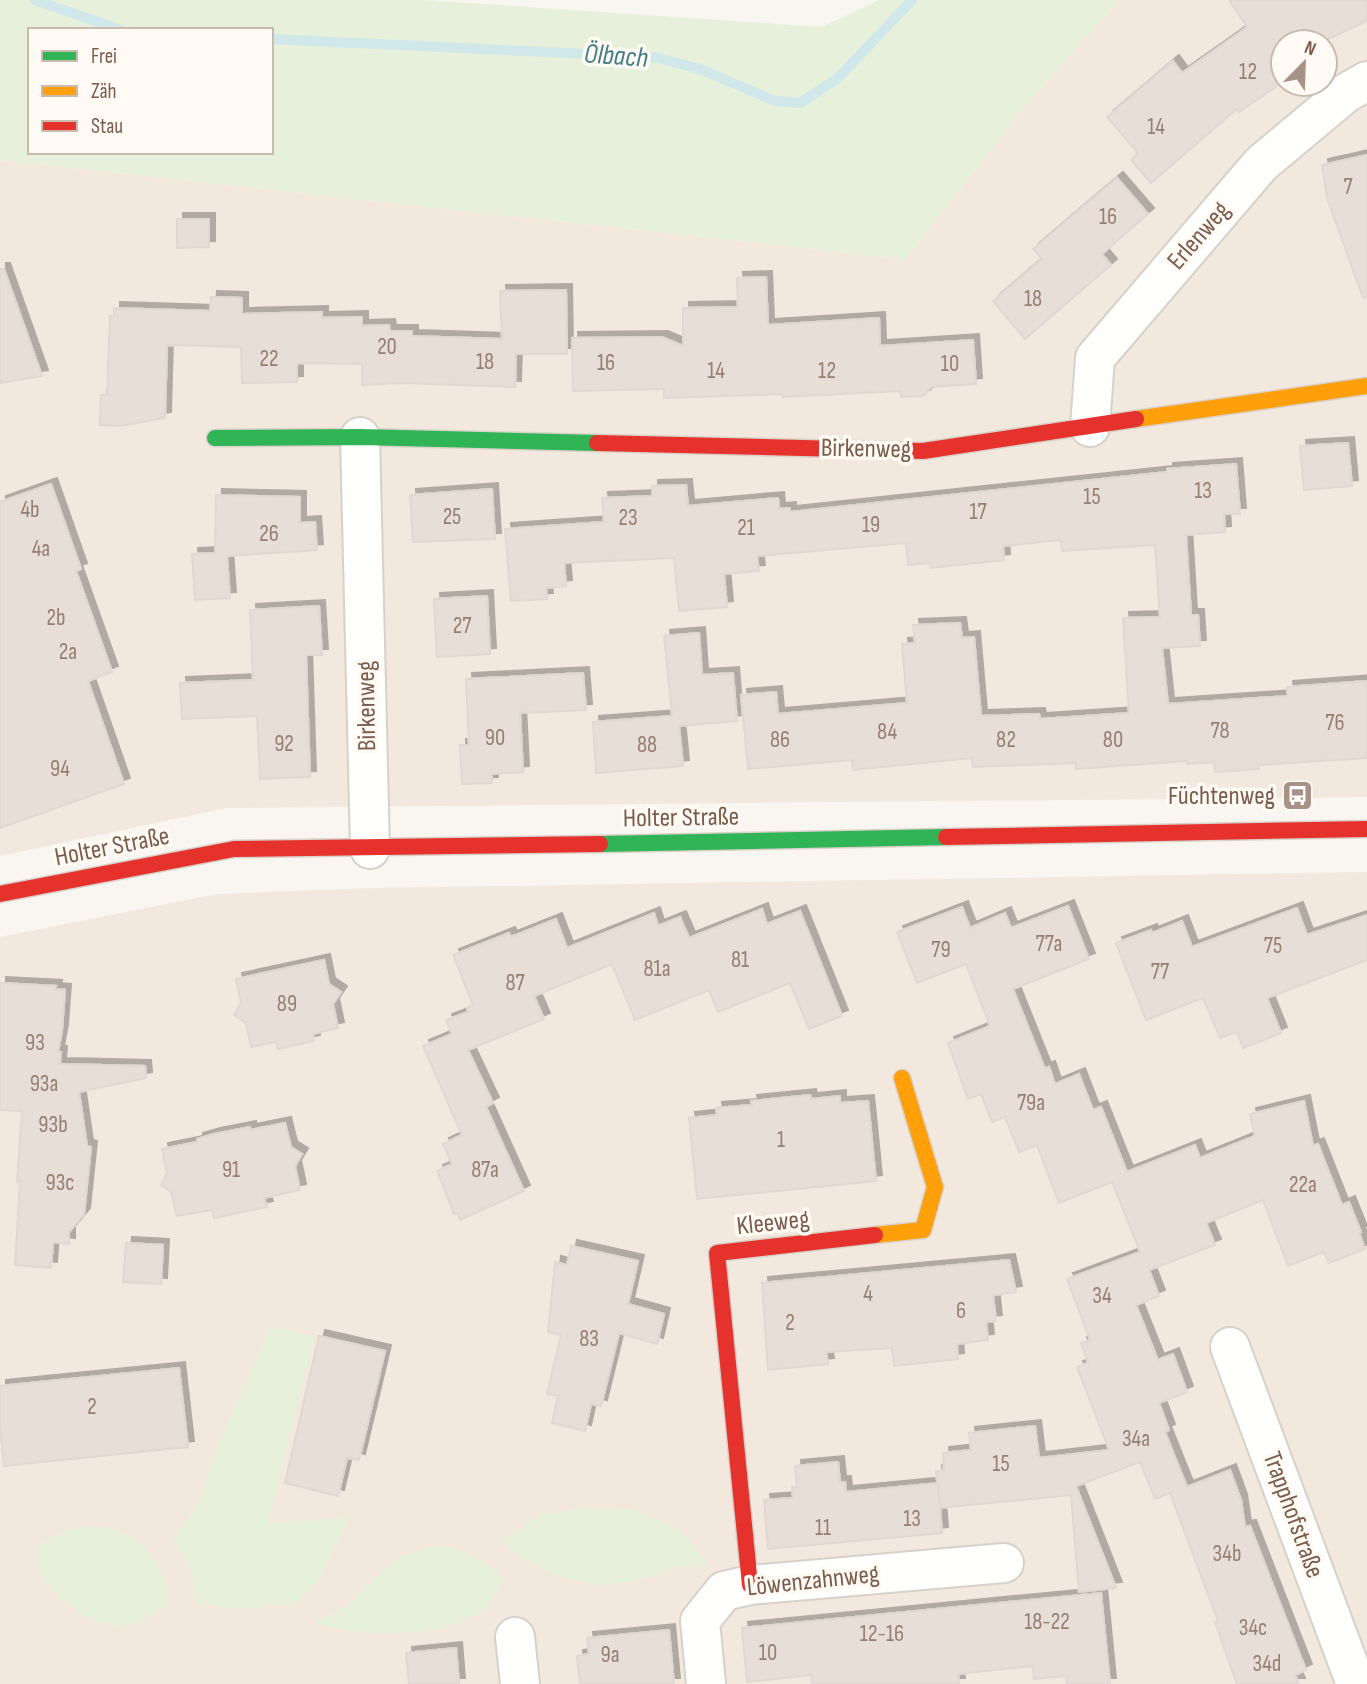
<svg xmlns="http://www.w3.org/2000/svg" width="1367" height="1684" font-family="'Sofia Sans Condensed',sans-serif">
  <defs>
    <filter id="shadow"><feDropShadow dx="6" dy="-6" stdDeviation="0" flood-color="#0004"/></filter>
  </defs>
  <rect width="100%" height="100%" fill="#f9f5f0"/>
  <path fill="#f2e8de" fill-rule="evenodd" d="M1119,0h248v797l-1141,11 -226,48v-696l905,99 120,-153zM1283,42h42v42h-42z
    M1367,872v812h-1367v-747l217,-43 160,-6z"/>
  <path fill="#e7f0db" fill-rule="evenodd" d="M0,0h424l398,27 57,-27h240l-94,106 -120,153 -905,-99zM30,30h241v122h-241z
    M271,1327l44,9 -47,188 82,-7 -32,64 -22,22 -55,6 -44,-5 -8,-40 -16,-24 26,-38 17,-52z
    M584,1508l51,2 46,21 27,33 -28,3 -33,11 -45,8 -40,-9 -35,-16 -27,-19 43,-28z
    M85,1526c54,1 73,28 86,77 -14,9 -32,21 -49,23 -25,4 -69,-29 -80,-50 -5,-9 -4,-22 -3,-32l28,-14z
    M451,1547l30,14 24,16 -19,33 -40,18 -52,6 -45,-3 -35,-8 34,-18 24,-24 30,-25 24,-8z"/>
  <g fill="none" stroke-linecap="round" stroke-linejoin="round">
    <path stroke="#d0e8ea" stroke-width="10" d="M35,0l86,30
      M271,39l383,18 46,12 75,32 25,2 38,-25 74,-78"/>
  </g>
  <path fill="#e6ded7" stroke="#e2d8d2" stroke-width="2" filter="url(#shadow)" d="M1229,0h138v21l-45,21h-39v40l-44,30 -2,-3 -86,74 -20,-23 7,-7 -31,-36 66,-56 9,12 65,-46z
    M1367,155v142l-4,1 -36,-100 -5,-33z
    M1117,178l31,36 -46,40 9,11 -86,74 -32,-38 49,-42 -9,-10z
    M177,219h32v28l-32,1z
    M0,269h4l38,107 -42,7z
    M766,277l2,48 111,-7 1,28 93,-6 3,44 -45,3 -7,9 -23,1 -1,-6 -117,6v-3l-119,4v-9l-91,2 -1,-53 90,-1 21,9v-38l55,-1 -1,-29z
    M566,290l1,64h-51l-1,33 -115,-4 -38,2v-21l-65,-1v19l-55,1 -1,-36 -74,-2 -2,73 -45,8 -20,-1 1,-30h6l3,-79h4v-8l96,3 1,-14 31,1v16l80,-2v6l40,-1v9l27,-1 1,6h22v5l90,3 -2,-48z
    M1348,443l4,43 -48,4 -4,-44z
    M1236,464l4,50h-16l1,18 -39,3 5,80h7l2,31 -38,2 6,56 120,-8 -1,-9 80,-6v77l-109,7 1,4 -44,3 -1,-10 -27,2v-3l-111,8 -1,-6 -102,4 -1,-9 -119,12 -1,-10 -104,9 -7,-74 35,-3 2,22 129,-11 -5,-59 13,-1 -2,-18 47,-2 2,15 12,-1 7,79 58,-2 1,5 89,-6 -6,-95 37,-1 -5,-72 -93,6 -1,-11 -58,6 1,14 -73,8 -1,-5 -22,2 -2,-22 -149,13 2,15 -35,3 3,33 -48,4 -5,-53 -110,5 2,23 -20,2 1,11 -36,2 -6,-72 99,-7 -2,-24 50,-2v-10l34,-1 2,21 90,-8 1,11 11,-1v4l377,-40v-3z
    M51,484l30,85 -5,2 36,101 -24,9 36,103 -124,44v-326z
    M492,489l3,50 -82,3 -3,-47z
    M216,495l84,2v26l15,-1 2,28 -90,6 3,42 -35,2 -3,-46 23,-1z
    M487,596l3,58 -53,3 -3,-58z
    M319,606l3,49h-16l4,122 -50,2 -3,-63 -75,3 -2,-36 73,-3 -3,-70z
    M699,633l3,42 31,-2 4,48 -58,5 4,40 -87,7 -3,-51 79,-6 -8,-80z
    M583,673l3,37 -66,3 3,59 -31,2v9l-30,1 -2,-39h9l-3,-66z
    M1068,906l21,53 -76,30 32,80 4,-2 6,17 24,-10 14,36 8,-3 26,65 68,-27 5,13 55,-22 -5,-22 54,-13 9,45 5,-2 24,61 7,-3 12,30 -2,1 6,16 -36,14 -5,-11 -36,14 -25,-66 -57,23 9,22 -66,25 10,26 -23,9 22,55 15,-6 14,38 -28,11 10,27 -4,2 22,55 43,-17 11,30 4,27 5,-1 56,144 -11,5 4,9h-62l-22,-62 3,-1 -48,-128 -15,6 -15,-37 -64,24 40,102 -37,4 -8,-97 -131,13 -4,-37 8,-1 -1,-17 28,-3 -2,-17 66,-7 4,32 70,-8 -32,-83 11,-4 -7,-20 9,-3 -23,-61 73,-27 -28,-70 -53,21 -22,-58 -18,7 -14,-35 -13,5 -11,-28 -13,5 -20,-56 42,-17 -24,-62 -49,19 -20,-51 65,-25 8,21 35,-15 6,15z
    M1297,908l10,27 60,-20v45l-100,38 14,35 -38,15 -6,-16 -17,6 -17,-40 -57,22 -30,-77 35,-13 1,3 30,-12 10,26z
    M762,909l5,15 33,-13 42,105 -33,13 -19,-46 -72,29 -9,-22 -74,30 -23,-56 -78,32 10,23 -76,31 25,53 -7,4 38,84 -64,29 -3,-7 -3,1 -17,-43 15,-7 -9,-20 19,-9 -39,-89 29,-12 -6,-14 22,-8 -1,-4 6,-3 -20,-50 56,-22 2,4 45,-18 11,29 87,-35 4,13 22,-9 9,21z
    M324,960l5,24 12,8 -8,12 5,24 -25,6 1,7 -36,8 -2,-7 -25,5 -5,-24 -12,-8 7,-12 -5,-24z
    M0,983l56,3 -1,3 10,1 -3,40 -4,22h3l-1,12 85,2 1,12 -67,14 8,54 4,1 -7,67 -15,18v12l-16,-2 -2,26 -36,-3 5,-83h-3l5,-71 -22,-1z
    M810,1095l1,4 29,-3v7l28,-2 8,80 -179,18 -8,-81 28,-3 -1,-7 36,-3 -1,-4z
    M285,1123l6,24 11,7 -7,12 5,24 -36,8 3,9 -53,11 -2,-8 -35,6 -6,-24 -10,-7 6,-12 -5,-24 35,-7v-3l17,-5 36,-7v3z
    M126,1243l37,2 -2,39 -38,-2z
    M571,1246l67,15 -10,43 36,10 -7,30 -38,-11 -18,73 -10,-2 -6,27 -33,-8 6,-27 -11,-2 14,-59 -13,-3 7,-70 12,3z
    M1009,1260l7,32 -23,3 3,26 -10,1 2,18 -31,4 1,15 -64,7 -2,-18 -66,4 2,12 -60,6 -6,-87z
    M319,1336l66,15 -26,109 -12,-2 -9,38 -53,-13z
    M179,1368l9,79 -184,19 -4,-38v-42z
    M838,1462l2,20h5l1,10 92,-9 4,50 -174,16 -4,-49 29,-2 -1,-11h5l-2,-21z
    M1101,1593l9,91h-43l-1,-8 -32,3 -1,-13 -75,8 1,10h-147l-1,-9 -64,7 -5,-54z
    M669,1630l5,54h-94l-3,-28 12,-2 -2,-16z
    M456,1648l3,36h-50l-3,-31z"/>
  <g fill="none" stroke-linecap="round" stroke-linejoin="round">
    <defs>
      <path id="street" d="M1090,427l5,-69 166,-194 85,-71 21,-12
        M360,437l10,412
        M1230,1347l126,337
        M515,1637l5,47
        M706,1684l-6,-63 24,-30 26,-6 254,-22"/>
      <path id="fast" d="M215,438l145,-1 237,6
        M600,844l346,-7"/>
      <path id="slow" d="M1136,419l231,-33
        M875,1235l48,-5 12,-43 -33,-109"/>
      <path id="jam" d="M597,443l326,8 213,-32
        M946,837l421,-8
        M0,894l234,-45 366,-5
        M750,1585l-33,-332 158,-18"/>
    </defs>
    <use href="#street" stroke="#d7d1cb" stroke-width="42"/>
    <use href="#fast" stroke="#d9d2cb" stroke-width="19"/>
    <use href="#slow" stroke="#d9d2cb" stroke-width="19"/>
    <use href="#jam" stroke="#d9d2cb" stroke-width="19"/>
    <use href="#street" stroke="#fefefd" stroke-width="38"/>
    <use href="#fast" stroke="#30b455" stroke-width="16"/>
    <use href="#slow" stroke="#ff9f0a" stroke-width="16"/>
    <use href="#jam" stroke="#e5322d" stroke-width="16"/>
  </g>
  <defs>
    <symbol id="bus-square" viewBox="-11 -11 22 22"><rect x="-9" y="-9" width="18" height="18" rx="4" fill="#a69286" stroke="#fffaf3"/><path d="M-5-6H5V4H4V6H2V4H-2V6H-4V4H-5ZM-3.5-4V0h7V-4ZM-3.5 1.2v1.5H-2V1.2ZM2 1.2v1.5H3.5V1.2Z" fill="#fff"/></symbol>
  </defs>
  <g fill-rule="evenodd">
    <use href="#bus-square" x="1280" y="778" width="35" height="35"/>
  </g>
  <g text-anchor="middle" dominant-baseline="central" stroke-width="7" stroke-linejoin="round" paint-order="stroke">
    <g font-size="23" fill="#977e72">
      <text x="1248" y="72">12</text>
      <text x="1156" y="127">14</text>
      <text x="1348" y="187">7</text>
      <text x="1108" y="217">16</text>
      <text x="1033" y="299">18</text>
      <text x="387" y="347">20</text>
      <text x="269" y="359">22</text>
      <text x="485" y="362">18</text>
      <text x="606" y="363">16</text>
      <text x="950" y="364">10</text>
      <text x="716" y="371">14</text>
      <text x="827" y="371">12</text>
      <text x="1203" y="491">13</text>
      <text x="1092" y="497">15</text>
      <text x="30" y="510">4b</text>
      <text x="978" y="512">17</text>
      <text x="452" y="517">25</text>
      <text x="628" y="518">23</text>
      <text x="871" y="525">19</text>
      <text x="746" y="528">21</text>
      <text x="269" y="534">26</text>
      <text x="41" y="549">4a</text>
      <text x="56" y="618">2b</text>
      <text x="462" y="626">27</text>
      <text x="68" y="652">2a</text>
      <text x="1335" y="723">76</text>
      <text x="1220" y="731">78</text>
      <text x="887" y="732">84</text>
      <text x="495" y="738">90</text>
      <text x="780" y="740">86</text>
      <text x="1006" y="740">82</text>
      <text x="1113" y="740">80</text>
      <text x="284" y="744">92</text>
      <text x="647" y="745">88</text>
      <text x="60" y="769">94</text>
      <text x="1049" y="944">77a</text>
      <text x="1273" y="946">75</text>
      <text x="941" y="950">79</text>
      <text x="740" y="960">81</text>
      <text x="657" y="969">81a</text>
      <text x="1160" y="972">77</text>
      <text x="515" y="983">87</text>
      <text x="287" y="1004">89</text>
      <text x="35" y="1043">93</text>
      <text x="44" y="1084">93a</text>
      <text x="1031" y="1103">79a</text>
      <text x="53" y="1125">93b</text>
      <text x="781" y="1140">1</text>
      <text x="231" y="1170">91</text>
      <text x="485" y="1170">87a</text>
      <text x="60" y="1183">93c</text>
      <text x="1303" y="1185">22a</text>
      <text x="868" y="1294">4</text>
      <text x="1102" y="1296">34</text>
      <text x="961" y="1311">6</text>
      <text x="790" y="1323">2</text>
      <text x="589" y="1339">83</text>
      <text x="92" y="1407">2</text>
      <text x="1136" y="1439">34a</text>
      <text x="1001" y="1464">15</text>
      <text x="912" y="1519">13</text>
      <text x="823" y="1528">11</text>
      <text x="1227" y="1554">34b</text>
      <text x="1047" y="1622">18-22</text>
      <text x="1253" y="1628">34c</text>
      <text x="882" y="1634">12-16</text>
      <text x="768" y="1653">10</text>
      <text x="610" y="1655">9a</text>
      <text x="1267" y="1664">34d</text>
    </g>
    <g font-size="26" fill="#7a5c4d" stroke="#fffaf3">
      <text transform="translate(1199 236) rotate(-49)">Erlenweg</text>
      <text transform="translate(866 449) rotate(1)">Birkenweg</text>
      <text transform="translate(367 706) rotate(-91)">Birkenweg</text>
      <text transform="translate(681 818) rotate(-1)">Holter Straße</text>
      <text transform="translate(112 847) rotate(-11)">Holter Straße</text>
      <text transform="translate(773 1223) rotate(-6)">Kleeweg</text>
      <text transform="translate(1293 1515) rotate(70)">Trapphofstraße</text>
      <text transform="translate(813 1581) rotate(-6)">Löwenzahnweg</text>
    </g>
    <g font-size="26" fill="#7a5c4d" stroke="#fffaf3" text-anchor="end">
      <text x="1275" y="796">Füchtenweg</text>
    </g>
    <g font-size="28" font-style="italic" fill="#437c86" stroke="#fffaf3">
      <text transform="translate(616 56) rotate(4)">Ölbach</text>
    </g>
  </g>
  <rect x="28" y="28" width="245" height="126" fill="#fffaf3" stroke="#cabbb1" stroke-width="2"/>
  <rect x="42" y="51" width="35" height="10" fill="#30b455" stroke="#cabbb1" stroke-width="2"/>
  <text x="91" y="63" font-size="21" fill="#7a5c4d">Frei</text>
  <rect x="42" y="86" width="35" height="10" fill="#ff9f0a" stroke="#cabbb1" stroke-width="2"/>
  <text x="91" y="98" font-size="21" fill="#7a5c4d">Zäh</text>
  <rect x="42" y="121" width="35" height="10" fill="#e5322d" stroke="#cabbb1" stroke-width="2"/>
  <text x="91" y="133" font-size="21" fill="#7a5c4d">Stau</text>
  <g transform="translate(1304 63) rotate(23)"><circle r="33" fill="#fffaf3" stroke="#cabbb1" stroke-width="2"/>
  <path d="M0-5L12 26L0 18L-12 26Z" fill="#a69286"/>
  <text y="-10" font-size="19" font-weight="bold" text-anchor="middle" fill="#7a5c4d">N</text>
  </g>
</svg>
